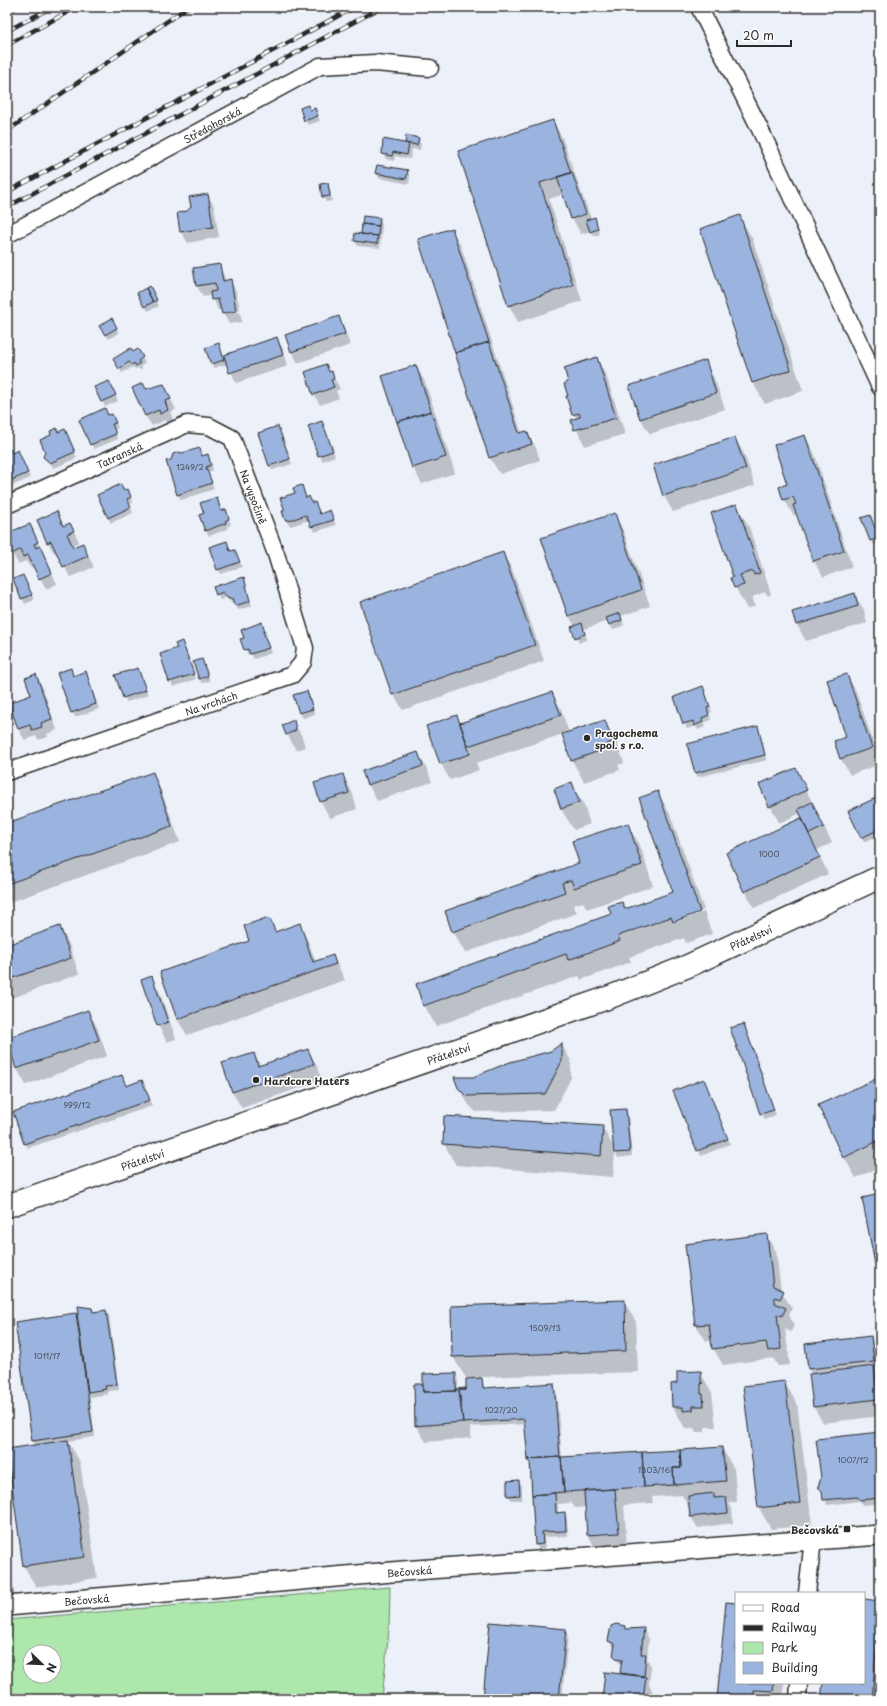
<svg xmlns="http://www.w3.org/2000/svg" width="887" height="1706" font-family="'Playpen Sans',sans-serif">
  <rect width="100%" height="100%" fill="#ebf0f9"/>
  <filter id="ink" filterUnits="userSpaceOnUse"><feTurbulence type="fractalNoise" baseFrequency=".025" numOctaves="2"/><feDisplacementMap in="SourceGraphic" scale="8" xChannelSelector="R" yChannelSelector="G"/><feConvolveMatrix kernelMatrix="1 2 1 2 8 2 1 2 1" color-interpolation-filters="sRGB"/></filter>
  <g filter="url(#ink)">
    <path fill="#aee7ab" stroke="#6c896b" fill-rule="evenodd" d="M390,1587l-1,42 -7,70h-375v-79zM30,1652h24v24h-24z"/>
    <path fill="#0003" d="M315,110l5,11 -12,4 -3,-5 5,-9z
      M553,121l9,17 29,81 4,-1 5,16 -6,2 -3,-5 -10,3 -9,-16 -8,-24 -15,5 33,102 -64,21 -9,-17z
      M407,136l11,3 3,5 -1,6 -8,-1 -2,10 -15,-3 -1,5 -8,-2 -3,-5 23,-10z
      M378,166l29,5 3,5 -1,8 -30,-6 -3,-5z
      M328,184l2,5 2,12 -6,1 -3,-5 -2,-12z
      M208,195l6,11 5,31 -31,6 -7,-11 -3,-18 10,-2z
      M739,216l13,22 51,153 -38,13 -12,-21 -52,-153z
      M379,219l3,5 -2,24 -22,-2 -3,-5 1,-7 6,1z
      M451,230l10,16 61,188 5,-2 9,16 4,12 -40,14 -10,-16 -70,-218z
      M219,265l7,16 4,-1 6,11 4,19 -16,2v2l16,-2 2,10 -13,2 -6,-11 -2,-3h-3l-6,-15 -9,2 -6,-11 -3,-17z
      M152,292l7,14 -11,5 -10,-18z
      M338,317l6,11 6,17 -52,18 -6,-11 -6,-17z
      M115,324l4,9 -11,6 -7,-13z
      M277,338l6,11 5,17 -52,17 -8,-19 -14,4 -2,-5 6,-18 5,11z
      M138,350l7,13 -4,3 1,3 -2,1 -2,-2 -3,1 -2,-2 -11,6 -8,-13z
      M597,359l9,16 19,59 -40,12 -13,-26 4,-1 -7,-23z
      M705,362l9,16 11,31 -75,25 -10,-16z
      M325,365l12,18 3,6 -4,2 3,7 -19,7 -6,-11z
      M416,366l9,16 30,91 -33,11 -9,-16 -30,-92z
      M164,385l12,25 -6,2 4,9 -7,3 -2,-4 -13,6 -7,-11 1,-25z
      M112,387l6,14 -13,6 -9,-19z
      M108,416l6,4 4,8 -4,2 4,9 -24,10 -3,-5z
      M322,422l13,34 -13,5 -13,-35z
      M278,427l14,37 -20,6 -2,-4z
      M58,433l9,2 10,23 -23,10 -10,-12z
      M805,436l9,16 38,115 -29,10 -9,-16 -16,-47 -5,1 -9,-16z
      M735,438l9,16 11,31 -82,27 -9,-16 -10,-30z
      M199,449l4,8 4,-2 3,5 3,10 -5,2 6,17 -33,11 -3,-5 4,-40z
      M7,451l5,3 6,-3 12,27 -23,10z
      M301,486l5,12 6,6 3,-1 5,12 10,-3 6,13 -21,7 -6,-12 -18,6 -3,-2 -2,-5 -1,-8z
      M123,491l7,4 3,8 -4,1 4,9 -22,10 -3,-5z
      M216,499l6,13 3,-1 6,14 -4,1 1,3 -19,7 -3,-5 -1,-17z
      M737,505l12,22 22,67 -3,2 -3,-4 -13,5 3,9 -8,3 -16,-30 3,-1z
      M56,512l8,15 6,-2 6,10 3,7 -7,3 2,3 8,-4 12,23 -24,10 -13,-25 -3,1 -6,-11z
      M614,514l9,16 27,76 -29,10 3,9 -11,5 -5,-9 -24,8 3,10 -8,4 -7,-16 3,-1 -7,-11z
      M870,516l10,24v3l-6,2 -3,-5z
      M30,525l27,59 -11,5 -12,-23 -3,2 -5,-7 -8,3 -11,-22v-7z
      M226,542l5,10 4,-1 7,16 -21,7 -3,-5z
      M503,553l9,16 32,92 -141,49 -10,-16z
      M244,578l8,28 -14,4 -3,-7 -3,1 -5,-7 -7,3 -5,-12z
      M14,580l11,1 9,19 -9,4z
      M854,594l10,16 3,13 -61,18 -9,-16z
      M262,624l5,12 -2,1 6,16 -17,6 -3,-5 -3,1 -6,-15z
      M182,643l14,36 -23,8 -12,-32 17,-6z
      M202,660l8,21 -8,2 -3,-5z
      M70,669l4,8 14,1 11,31 -24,8 -3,-5z
      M138,669l10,26 -21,7 -3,-5z
      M36,675l6,11 15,44 -10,4 1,3 -9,3 -3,-4 -11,4 -7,-11 -8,-25 23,-8z
      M847,675l9,16 24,71v2l-30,11 -9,-16 6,-21z
      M703,688l9,24 -3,1 2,7 -7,3 1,4 -7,3 -2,-4 -9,3 -12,-31z
      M307,692l8,22 -12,4 -3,-5z
      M552,693l9,16 8,24 36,-11 12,21 7,20 -6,2 2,5 -36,12 -12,-22 -9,-26 -87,29 3,7 -29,10 -9,-16 16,-48 4,7z
      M293,721l9,16 3,10 -9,3 -9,-16z
      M757,727l10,33 -69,17 -3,-5z
      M418,753l9,16 5,13 -55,19 -9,-17z
      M796,769l36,74 -15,7 11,24 -74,34 -27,-54 76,-35 -2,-6 -22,10 -19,-38z
      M152,773l9,17 19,52 -173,61v-78z
      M343,776l9,16 5,17 -27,9 -9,-16z
      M571,783l13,22 6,19 -16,6 -13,-21z
      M658,793l12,21 34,96 -31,11v2l31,-11 8,22 -26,9 -2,-5 -55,19 2,5 -50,18 -2,-4 -143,50 -12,-21 201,-95 49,-18z
      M880,797v38l-16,7 -3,-5z
      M627,824l13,21 13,41 -66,23 -4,-7 -10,3 4,8 -112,40 -12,-22 127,-67z
      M270,921l7,12 22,-8 9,16 8,21 17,-6 12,24 -158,55 -10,-16 -15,-47 88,-30z
      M60,928l9,16 10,30 -67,24 -5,-9v-43z
      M151,977l9,16 16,46 -9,3 -9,-17z
      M88,1011l9,16 10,29 -81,29 -9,-16 -10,-30z
      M744,1025l32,90 -12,4 -32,-90z
      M562,1045l9,16v17l-17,32 -78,2 -7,-7 -10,-17 14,-10 78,-26z
      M308,1050l9,16 5,14 -80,28 -10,-16 22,-38 7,12z
      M122,1076l4,11 16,-6 10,25 -124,42 -3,-5z
      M880,1078v89l-24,11 -12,-21z
      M706,1085l24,59 -29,12 -27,-65z
      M625,1110l3,5 4,41 -14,2 -3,-6 -2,25 -157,-12 -12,-21 158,-17 13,22z
      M766,1235l10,16 5,40 11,17 -3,7 5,10 -3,7 -6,-3 5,36 -12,1 -5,-8 -50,7 -10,-17 -1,-8 -6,1 -10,-16 -9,-81z
      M624,1301l12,21 2,50 -157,5 4,12 68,-5 3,5 6,69 160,-10 12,21 3,33 -8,1 3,6 1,14 -35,5 -7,-11 -1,-11h-2l-6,-11 -30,2 1,6 -29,2 3,44 -30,2 -9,-16 -2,-28 -11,1 -5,-8v3l-12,1v10l6,-1 3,5 1,18 -24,1 1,12 -6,1 -3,-5 -5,-80 -2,-4 -3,-37 -56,3 1,11 -45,4 -10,-16 6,-41 2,3 31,-14 3,5v11l9,1 8,-13h-9l-13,-21z
      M92,1309l2,4 12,-2 3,5 10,74 -11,1v3l-18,3 5,40 -27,4 12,21 17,116 -61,9 -12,-21 -17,-116 28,-4 -2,-5 -17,-118 60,-9 4,2z
      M871,1337l9,17v62l-57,7 -9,-16 -2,-33 -3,-5 -2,-24z
      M700,1372l12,21 4,34h-11v5h-9l-2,-4h-9l-12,-21 5,-23z
      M784,1382l13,21 15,122 -41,4 -12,-21 -14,-121z
      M880,1433v70l-16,2 -4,-4 -33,4 -3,-12 -5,-7z
      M519,1481l3,5v14h-11l-3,-5z
      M7,1568l5,8 3,22 -8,1z
      M864,1600l16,2v40l-5,57h-53l2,-16h40z
      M736,1604v79h48l-1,16h-65z
      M634,1628l9,1 6,10 -2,19 4,8 -2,19 5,9v5h-51l20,-24 -1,-8 -8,-12 1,-5 -6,-9 17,-11h7z
      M565,1630l3,5 -6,64h-78z"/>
    <path fill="#9ab3df" stroke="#2b2b2b" d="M308,105l2,5 5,-2 3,8 -14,5 -4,-13z
      M553,120l18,53 -31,10 33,102 -65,21 -50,-155z
      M406,135l13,3 -2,7 -12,-2z
      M383,139l26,5 -2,11 -14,-3 -1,4 -10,-2z
      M377,165l31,5 -2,9 -31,-6z
      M572,172l14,42 -15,5 -14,-42z
      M328,183l2,13 -8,1 -2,-13z
      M208,194l5,33 -33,5 -3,-19 10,-2 4,-4 -2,-10z
      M740,215l51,155 -39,13 -52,-154z
      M363,216l17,2 -1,8 -17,-2z
      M595,217l3,12 -8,3 -4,-12z
      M362,224l17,2 -1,10 -17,-2z
      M452,228l37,114 -34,11 -37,-114z
      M355,233l23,3 -1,8 -23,-3z
      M220,264l3,17 8,-2 5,32 -14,3 -4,-15 -7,1 -1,-8 6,-1 -1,-8 -19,3 -3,-18z
      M150,286l7,14 -4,2 -7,-14z
      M146,288l7,14 -9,5 -7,-14z
      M339,316l6,18 -54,18 -6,-17z
      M112,318l5,10 -12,7 -6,-9z
      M277,337l6,18 -54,18 -5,-18z
      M489,342l30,91 8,-2 5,13 -43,14 -34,-105z
      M219,343l5,17 -13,4 -6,-16z
      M131,348l2,4 5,-3 5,8 -5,4 2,2 -4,3 -2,-3 -2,2 -3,-3 -10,7 -6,-10z
      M597,357l19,61 -42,12 -3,-10 9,-3 -1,-4 -7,2 -6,-19h2l-4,-12 4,-2 -4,-14z
      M706,360l10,33 -76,26 -11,-33z
      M326,364l3,8 3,-1 2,8 -3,1 3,7 -21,8 -8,-23z
      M416,365l15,46 -34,11 -15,-46z
      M109,381l7,14 -15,7 -7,-15z
      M143,383l3,6 18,-5 7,15 -6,2 3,9 -8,4 -1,-4 -14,6 -13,-28z
      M105,408l3,7 4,-1 4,9 -4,1 4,10 -26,11 -11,-25z
      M431,411l15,46 -34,11 -15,-46z
      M322,421l11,30 -15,5 -10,-30z
      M278,426l12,33 -21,7 -11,-33z
      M57,428l1,4 7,-3 10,23 -25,11 -7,-6 2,-5 -5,-12 11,-5 -1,-4z
      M805,435l39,116 -31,10 -20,-56 3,-1 -3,-7 -10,3 -4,-13 8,-3 -13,-39z
      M735,437l11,32 -83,27 -10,-31z
      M200,448l2,8 6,-2 3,11 -5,2 6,16 -35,12 -11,-34 5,-1 2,-6 6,-2 3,1z
      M10,449l2,4 6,-3 10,23 -21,9v-32z
      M121,484l2,6 5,-1 3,8 -4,2 4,8 -23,11 -11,-23z
      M302,485l4,13 3,-2 3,7 3,-1 5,12 10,-4 4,10 -23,7 -5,-12 -18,6 -1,-2 -2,1 -3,-9h2v-3l-4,-10 15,-5 -2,-5z
      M217,497l3,11 2,3 4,-2 3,10 -4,2 1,2 -21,8 -6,-16 5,-2 -4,-10z
      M737,504l23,69 -6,2 -1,-4 -13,4 4,10 -10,3 -4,-10 3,-1 -22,-64z
      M57,511l6,15 7,-3 4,8 -7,3 6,13 10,-4 5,13 -25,11 -12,-26 -4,2 -10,-23z
      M615,513l26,77 -73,26 -27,-78z
      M870,515l9,23 -9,3 -9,-23z
      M30,524l8,18 -4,2 2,4 4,-2 12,27 -13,6 -11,-24 -5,2 -3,-7 -9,4 -4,-10v-11z
      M227,541l3,10 5,-1 5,12 -23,8 -8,-23z
      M503,552l32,93 -143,50 -32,-93z
      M23,575l9,20 -11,4 -8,-20z
      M244,577l6,24 -15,5 -3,-8 -4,1 -5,-7 -7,3 -3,-8z
      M855,593l3,13 -62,19 -4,-13z
      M620,613l2,7 -13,5 -3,-7z
      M262,622l3,9h-2l6,17 -19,6 -2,-5 -4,1 -4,-11 4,-1 -3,-8z
      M582,623l3,11 -10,4 -4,-11z
      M182,641l12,33 -25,8 -9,-28 17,-6 -2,-4z
      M202,659l6,17 -9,3 -6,-17z
      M71,668l2,8 13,-5 10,33 -25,9 -14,-40z
      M138,668l8,22 -23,8 -8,-23z
      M36,674l16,45 -11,4 1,4 -10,3 -2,-5 -12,4 -9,-26 22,-8 -6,-17z
      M847,674l25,74 -32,11 -6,-18 12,-4 -19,-57z
      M703,686l7,21 -3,1 2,7 -7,3 1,4 -9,4 -1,-5 -10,3 -9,-27z
      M307,691l6,18 -14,4 -6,-18z
      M552,692l9,23 -93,31 -8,-23z
      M457,715l13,39 -30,10 -14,-38z
      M294,720l2,10 -10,5 -4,-10z
      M605,720l8,22 -7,2 2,4 -37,13 -9,-27z
      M758,726l7,29 -70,18 -8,-29z
      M418,752l5,14 -56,19 -5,-14z
      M796,768l11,22 -38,17 -10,-23z
      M153,772l19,54 -165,58v-61z
      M343,774l6,19 -29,9 -6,-19z
      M572,782l7,20 -18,7 -7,-20z
      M658,791l42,121 -27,10 -2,-5 -53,19 2,5 -52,19 -2,-6 -143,52 -7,-22 195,-70 -3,-8 14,-4 3,7 48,-17 -34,-94z
      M880,796v33l-19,9 -13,-27z
      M812,802l12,25 -15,7 -11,-25z
      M801,818l19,39 -76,35 -18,-39z
      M628,823l14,42 -68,23 -3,-8 -9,3 3,9 -113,40 -7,-21 134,-48 -7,-22z
      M266,918l5,2 4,12 25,-9 13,39 20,-7 3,9 -159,55 -17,-47 89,-31 -5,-15z
      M60,926l11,32 -64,22v-35z
      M152,976l16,46 -11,4 -16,-46z
      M88,1010l11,30 -83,29 -9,-31z
      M744,1024l30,86 -14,4 -30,-86z
      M562,1043v18l-17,33 -79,2 -8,-8 -4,-11h19l37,-15 41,-11z
      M308,1049l6,15 -82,28 -10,-29 32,-10 4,13z
      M122,1075l4,11 16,-6 8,20 -126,44 -11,-32z
      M880,1077v63l-37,18 -25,-53z
      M704,1079l24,60 -31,12 -24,-60z
      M626,1109l4,43 -16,1 -4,-43z
      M444,1116l159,10 -2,30 -158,-12z
      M880,1194v85h-2l-16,-81z
      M767,1234l6,52 11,5 -4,8 -5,-2v6l11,5 -4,8 -5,-2 4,35 -13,2 -2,-9 -54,7 -3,-25 -14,1 -10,-81z
      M625,1300l1,51 -174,6 -1,-51z
      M78,1306l14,2 1,4 13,-2 11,75 -12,1 1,3 -18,3 -11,-78h2z
      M76,1313l17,119 -61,9 -17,-119z
      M871,1336l3,26 -66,7 -3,-25z
      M874,1366l4,33 -65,8 -4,-33z
      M701,1371v12h2l-2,1v10h2l1,12h-11v4l-10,1v-4h-11l-1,-23 6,-1v-11z
      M456,1373v18l-33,1v-18z
      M482,1378l1,10 71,-5 6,74 -32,2 -4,-40 -61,4 -4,-33h7v-11z
      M785,1381l15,122 -42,5 -15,-122z
      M414,1384h8l1,8 33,-1v-2l10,-1v2h-7l4,32 -48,4z
      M880,1432v66l-19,2 -4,-3 -34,3 -1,-9 -4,-4 3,-9 -5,-39z
      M68,1440l17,117 -62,9 -16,-117z
      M722,1447l4,34 -52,4 -1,-17h8l-1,-18z
      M680,1450l1,18h-8l1,17 -30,2 -2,-35z
      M642,1452l2,35 -80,5 -3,-35z
      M561,1457l3,35 -32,3 -2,-34h-2v-2z
      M519,1480l1,15 -13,1v-15z
      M615,1489l4,44 -32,2 -3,-44z
      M555,1493l1,20 9,-1 1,19 -24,1 1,12 -8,1 -3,-50z
      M714,1493v5l12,-1 2,16 -38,4 -2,-21z
      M864,1599l16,2 -8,98h-51l2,-16h41z
      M726,1602l10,1v80h38l-1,8 -19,-1v9h-37z
      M490,1622l76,7 -7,70h-76z
      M616,1624l9,2 1,3 18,-1 -3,26h5l-2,22 -24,-3 2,-14 -6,-1 -3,-3 2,-11 -7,-3 3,-15z
      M605,1672l41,5 -3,22h-41z"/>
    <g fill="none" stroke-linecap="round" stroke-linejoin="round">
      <defs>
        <g id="minor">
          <path d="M699,7l60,120 121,260"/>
          <path id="s1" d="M7,235l313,-169 55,-3 55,5"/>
          <path id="s2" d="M7,505l180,-81 22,2 23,12 44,116 29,94 -2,14 -11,13 -285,97"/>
          <path d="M807,1593l6,-54"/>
          <path d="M798,1699l1,-16"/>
        </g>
        <g id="tertiary">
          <path id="s3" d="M7,1606l396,-35 477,-36"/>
        </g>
        <g id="secondary">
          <path id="s4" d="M7,1206l603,-209 78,-31 192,-89"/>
        </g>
      </defs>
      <use href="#minor" stroke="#2b2b2b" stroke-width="19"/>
      <use href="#tertiary" stroke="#2b2b2b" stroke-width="22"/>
      <use href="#secondary" stroke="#2b2b2b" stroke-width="25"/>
      <use href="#minor" stroke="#fff" stroke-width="16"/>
      <use href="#tertiary" stroke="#fff" stroke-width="19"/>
      <use href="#secondary" stroke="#fff" stroke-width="22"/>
      <defs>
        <path id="rail" d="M7,12l9,-5
          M7,31l45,-24
          M7,45l70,-38
          M7,131l181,-124
          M7,192l348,-185
          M7,207l375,-200"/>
      </defs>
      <use href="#rail" stroke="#2b2b2b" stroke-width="4.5"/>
      <use href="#rail" stroke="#fff" stroke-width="3" stroke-dasharray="9" stroke-linecap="butt"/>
    </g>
  </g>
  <g fill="#2b2b2b" stroke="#fff" stroke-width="1.5">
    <circle cx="587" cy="738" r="4"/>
    <circle cx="256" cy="1080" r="4"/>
    <rect x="843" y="1525" width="8" height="8" rx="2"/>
  </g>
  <g text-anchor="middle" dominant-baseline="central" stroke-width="3" stroke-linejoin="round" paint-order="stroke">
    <g font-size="8" fill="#474d58">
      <text x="190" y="467">1249/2</text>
      <text x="769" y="854">1000</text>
      <text x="77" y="1105">999/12</text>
      <text x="545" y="1328">1509/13</text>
      <text x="47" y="1356">1011/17</text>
      <text x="501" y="1410">1027/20</text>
      <text x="853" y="1460">1007/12</text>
      <text x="654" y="1470">1303/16</text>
    </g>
    <g font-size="10" fill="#2b2b2b" stroke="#fff">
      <text stroke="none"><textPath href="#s1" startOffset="233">Středohorská</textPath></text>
      <text stroke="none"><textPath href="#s2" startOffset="123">Tatranská</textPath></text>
      <text stroke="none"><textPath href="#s2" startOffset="308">Na vysočině</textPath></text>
      <text transform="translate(211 703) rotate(-19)">Na vrchách</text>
      <text stroke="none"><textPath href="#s4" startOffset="791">Přátelství</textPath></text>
      <text stroke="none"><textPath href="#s4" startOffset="467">Přátelství</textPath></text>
      <text stroke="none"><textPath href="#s4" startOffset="143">Přátelství</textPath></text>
      <text stroke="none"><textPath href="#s3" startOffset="404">Bečovská</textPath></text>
      <text stroke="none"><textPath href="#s3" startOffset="80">Bečovská</textPath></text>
    </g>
    <g font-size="10" font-weight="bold" fill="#2b2b2b" stroke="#fff" text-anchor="start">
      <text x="595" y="732">Pragochema<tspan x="595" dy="12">spol. s r.o.</tspan></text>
      <text x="264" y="1080">Hardcore Haters</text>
      <text x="839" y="1529" text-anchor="end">Bečovská</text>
    </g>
  </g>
  <rect width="887" height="1706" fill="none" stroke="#fff" stroke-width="24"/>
  <rect x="12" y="12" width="863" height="1682" fill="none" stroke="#2b2b2b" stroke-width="1.5" filter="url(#ink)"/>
  <rect x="735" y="1592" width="130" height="92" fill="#ffffff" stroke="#aaaaaa"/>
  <rect x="743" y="1605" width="20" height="6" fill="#ffffff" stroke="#aaaaaa"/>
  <text x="771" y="1612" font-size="12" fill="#2b2b2b">Road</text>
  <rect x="743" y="1625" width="20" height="6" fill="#2b2b2b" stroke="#aaaaaa"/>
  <text x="771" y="1632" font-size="12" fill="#2b2b2b">Railway</text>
  <rect x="743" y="1642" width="20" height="12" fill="#aee7ab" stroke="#aaaaaa"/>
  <text x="771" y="1652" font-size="12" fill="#2b2b2b">Park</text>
  <rect x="743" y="1662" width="20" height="12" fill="#9ab3df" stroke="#aaaaaa"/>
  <text x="771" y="1672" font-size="12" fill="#2b2b2b">Building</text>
  <g transform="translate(42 1664) rotate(113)"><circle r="19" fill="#ffffff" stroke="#aaaaaa"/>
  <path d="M0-3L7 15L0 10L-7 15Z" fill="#2b2b2b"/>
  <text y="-6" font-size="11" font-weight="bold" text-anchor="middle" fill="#2b2b2b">N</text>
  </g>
  <path d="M737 40v6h54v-6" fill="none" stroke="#2b2b2b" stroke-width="2"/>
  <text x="743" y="40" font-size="12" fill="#2b2b2b" stroke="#ffffff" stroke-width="3" paint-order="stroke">20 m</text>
</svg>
